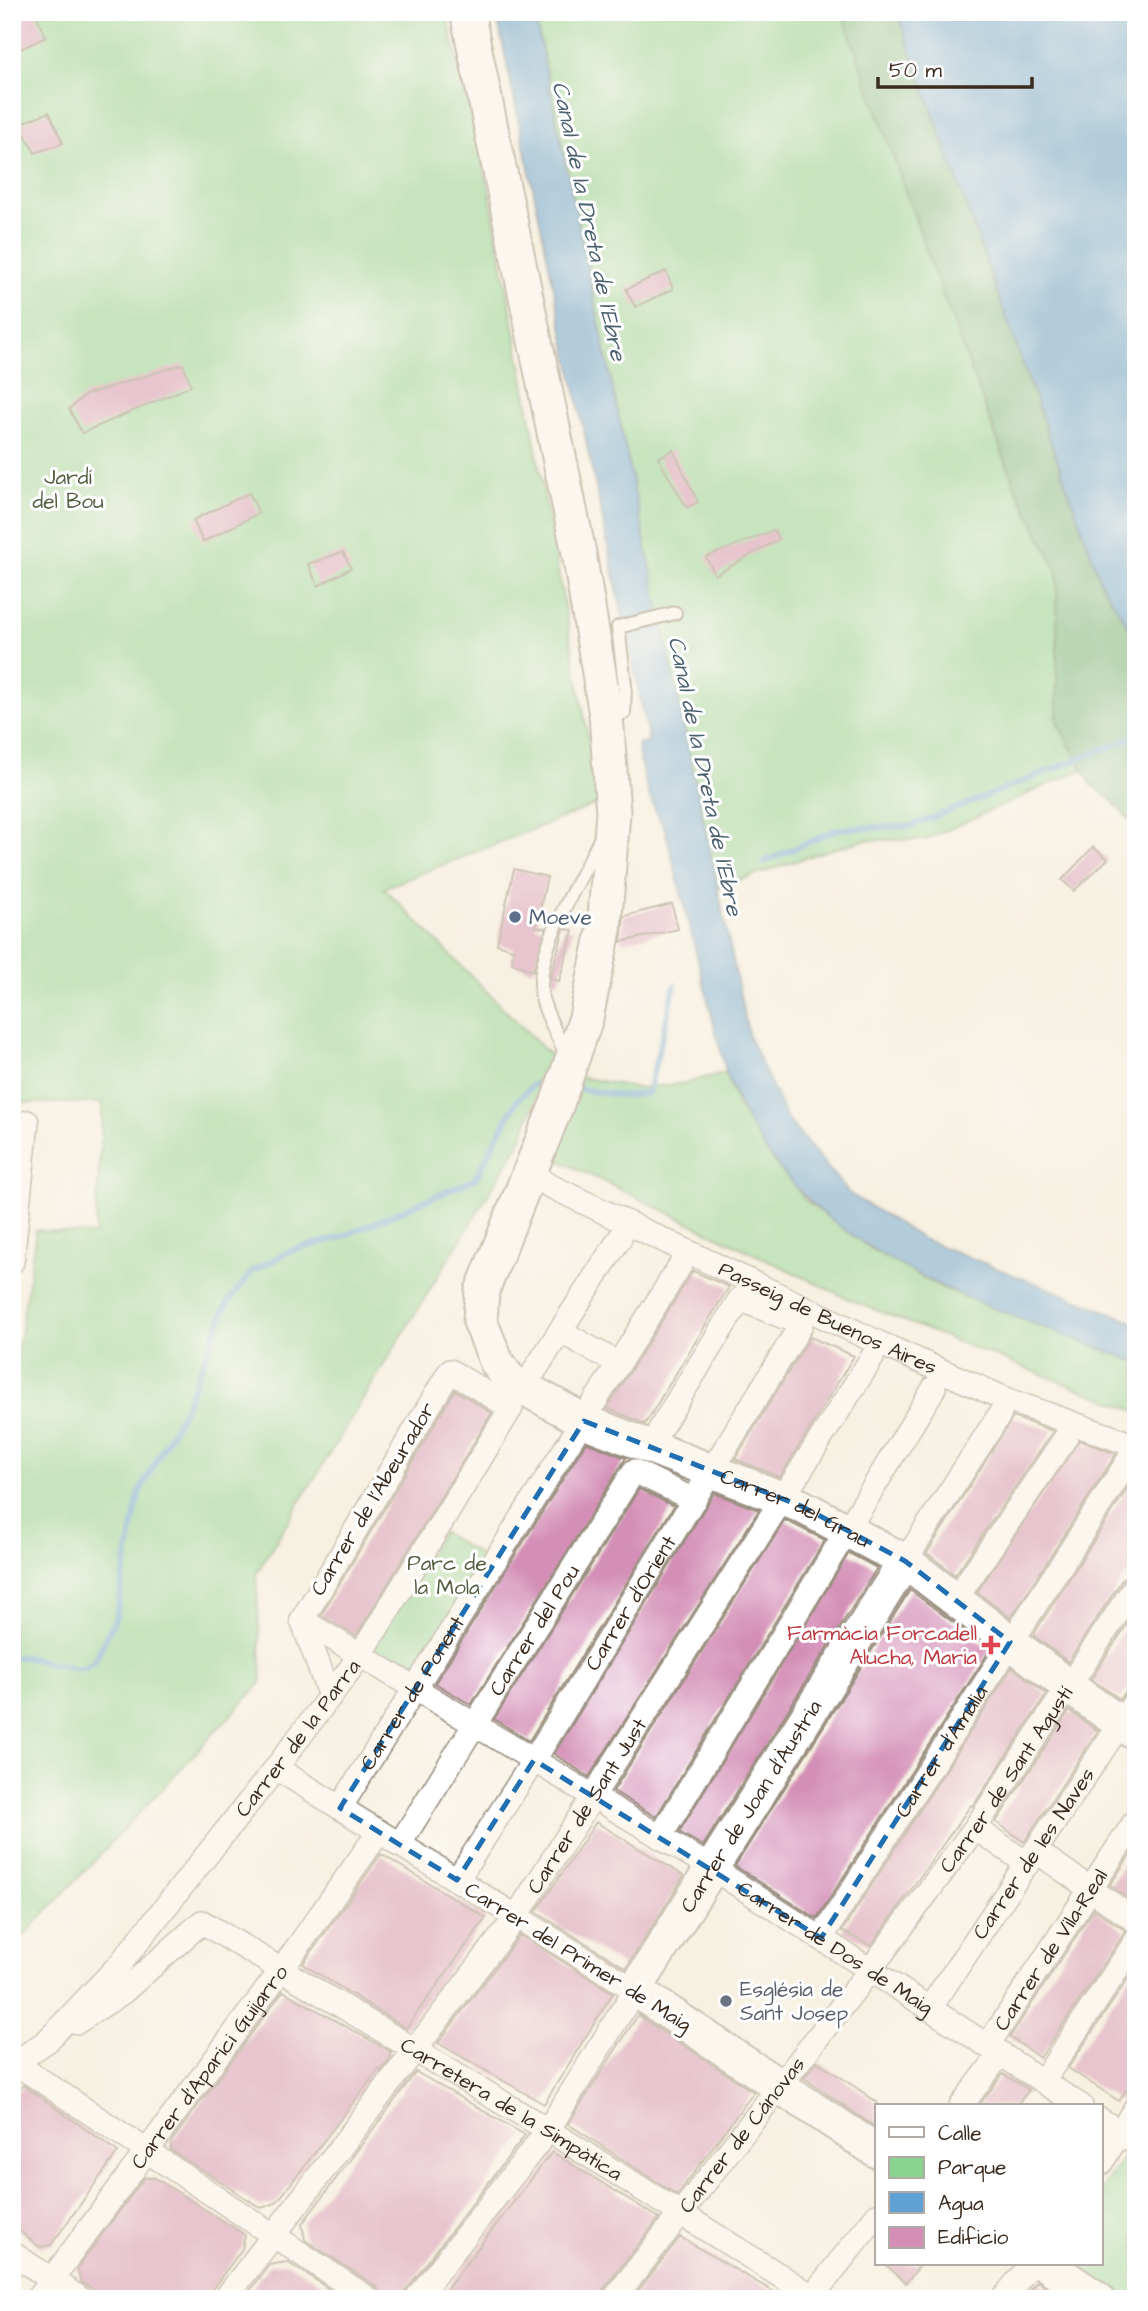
<svg xmlns="http://www.w3.org/2000/svg" width="1148" height="2311" font-family="'Architects Daughter',sans-serif">
  <rect width="100%" height="100%" fill="#fff"/>
  <filter id="ink" filterUnits="userSpaceOnUse"><feTurbulence type="fractalNoise" baseFrequency=".0143" numOctaves="2"/><feDisplacementMap in="SourceGraphic" scale="14" xChannelSelector="R" yChannelSelector="G"/><feConvolveMatrix kernelMatrix="1 2 1 2 8 2 1 2 1" color-interpolation-filters="sRGB"/></filter>
  <filter id="wash" filterUnits="userSpaceOnUse"><feTurbulence type="fractalNoise" baseFrequency=".00686" numOctaves="4" result="noise"/><feDisplacementMap in="SourceGraphic" scale="28" xChannelSelector="R" yChannelSelector="G"/><feGaussianBlur stdDeviation="1.57" result="paint"/><feColorMatrix in="noise" values="0 0 0 0 0 0 0 0 0 0 0 0 0 0 0 0 0 1.4 0 .05"/><feComposite in="paint" operator="in"/></filter>
  <g filter="url(#wash)">
    <rect width="100%" height="100%" fill="#f7f1e2"/>
    <path fill="#8ad490" stroke="#627f57" stroke-width="2" d="M12,12h434l43,176 111,615 -216,85 167,168 -31,86 -264,432 6,108 -245,261 -5,-1v-587l5,1 19,-126 59,5 8,-132h-91z
      M534,12h308l94,265 79,209 42,84v152l26,47 -158,71h-60l-43,12 -105,36z
      M726,1072l11,33 68,95 66,49 69,38 196,75v49l-281,-109 -301,-144 25,-81 60,11 47,-5z
      M442,1532l46,28 -76,120 -46,-26z
      M1128,2151l8,5v143h-12l-51,-35h28v-74z"/>
    <path fill="#6fb67a" stroke="#55704c" stroke-width="2" d="M842,12h55l205,573 34,53v190l-25,-28 -20,-16 -34,-62v-152l-42,-84 -79,-209z"/>
    <path fill="#5fa1d3" stroke="#4d6678" stroke-width="2" d="M496,12h38l215,1025 38,82 62,74 74,46 213,84v39c-163,-63 -346,-108 -410,-290l-61,-243c-16,-27 -23,-53 -28,-85l12,-3z
      M897,12h239v626l-34,-53z"/>
    <g fill="none" stroke-linecap="round" stroke-linejoin="round">
      <path stroke="#5fa1d3" stroke-width="6" d="M764,862l74,-33 74,-3 224,-90
        M573,1088l51,8 24,-3 27,-108
        M12,1657h14l47,11h12l10,-8 21,-43 23,-124 44,-82 45,-109 25,-31 37,-20 49,-13 136,-59 42,-79 17,-16 12,-2"/>
    </g>
    <g id="blocks">
      <path fill="#d48fb6" d="M24,12h11l11,25 -34,16v-35z
        M49,112l14,31 -28,10 -16,-29z
        M666,271l7,18 -38,18 -9,-18z
        M183,364l8,22 -109,47 -13,-24 16,-14z
        M673,450l25,52 -11,6 -29,-50z
        M249,493l10,20 -56,29 -10,-22z
        M774,530l5,9 -64,36 -9,-18z
        M343,552l8,16 -33,18 -10,-22z
        M1093,847l15,12 -34,32 -12,-11z
        M514,869l33,8 -11,50 10,1 -13,43 -21,-8 1,-14 -16,-5z
        M672,904l6,25 -57,13 3,-26z
        M564,929l9,1 -14,52 -9,-4 1,-4z
        M693,1271l36,16 -84,137 -38,-16z
        M810,1337l44,19 -74,121 -45,-18z
        M455,1390l37,23 -136,223 -35,-21z
        M1013,1417l40,14 -98,144 -28,-22z
        M1079,1440l37,14 -105,164 -34,-26z
        M586,1442l40,16 -155,247 -36,-22z
        M1136,1475v96l-12,6 -56,85 -35,-27z
        M639,1489l35,17 -145,235 -35,-22z
        M714,1493l45,17 -170,267 -35,-23z
        M785,1520l40,20 -169,277 -43,-26z
        M849,1553l28,15 -174,278 -24,-14z
        M910,1590l80,60 -173,268 -3,-1 -79,-51z
        M1136,1611v68l-16,20 -29,-20z
        M1012,1667l35,27 -74,112 -2,-1 -100,141 -29,-15z
        M1069,1711l29,20 -74,111 -28,-20z
        M596,1822l88,54 -58,92 -90,-56z
        M1136,1846v58l-26,-19z
        M381,1854l105,64 -80,110 -103,-64z
        M1094,1909l32,22 -86,127 -30,-21z
        M520,1935l93,58 -69,111 -106,-61z
        M1136,1967v108l-17,26 -51,-33z
        M283,1991l108,61 -2,4 2,1 -10,14 -2,-2 -103,134 -15,5 -90,-58v-8z
        M638,2015l116,77 -77,103 -109,-71z
        M817,2061l60,41v26l-73,-50z
        M416,2072l109,63 -126,164h-16l-6,-12 -72,-47 -3,-16z
        M1003,2074l26,16 -13,16h-38z
        M23,2085l95,67 -67,93 -11,2 -28,-22v-125z
        M552,2152l107,66 -56,72 -3,9h-161z
        M144,2178h11l90,57 -3,14 -37,50h-94l-30,-17 -4,-14z
        M680,2237l106,62h-154z
        M287,2262l27,17 29,20h-99l25,-34z
        M885,2264h36l-15,19z
        M1037,2281l26,18h-41z"/>
    </g>
  </g>
  <g filter="url(#ink)">
    <use href="#blocks" fill-opacity="0" stroke="#998e80" stroke-width="2"/>
    <g fill="none" stroke-linecap="round" stroke-linejoin="round">
      <defs>
        <path id="lane" d="M624,713l1,-28 -7,-58 57,-14
          M567,1057c-7,-17 -25,-49 -26,-65 -3,-50 38,-108 58,-151"/>
        <g id="street">
          <path id="s1" d="M530,1172l18,13 333,159 127,56 128,46"/>
          <path d="M12,1262l15,-140"/>
          <path d="M560,1331l59,33"/>
          <path d="M535,1370l85,-132"/>
          <path d="M660,1429l80,-130 44,18 18,-9"/>
          <path d="M905,1561l95,-147"/>
          <path d="M955,1600l111,-163"/>
          <path id="s2" d="M302,1620l410,248 369,238"/>
          <path d="M302,1620l28,76"/>
          <path d="M276,1768l359,222 -87,140 -132,169"/>
          <path id="s3" d="M340,1808l348,-555"/>
          <path d="M975,1828l53,36"/>
          <path d="M660,1837l274,-449"/>
          <path id="s4" d="M399,1845l235,-374 60,29"/>
          <path d="M1036,1851l100,70"/>
          <path id="s5" d="M457,1880l77,-120 267,-435"/>
          <path id="s6" d="M821,1938l309,-480"/>
          <path id="s7" d="M930,2008l206,-308"/>
          <path id="s8" d="M77,2022l46,-30 79,-70 346,208 269,169"/>
          <path id="s9" d="M988,2045l148,-225"/>
          <path d="M12,2061l357,238"/>
          <path id="s10" d="M12,2065l35,-24 73,-77 156,-196 84,-112 151,-248 -61,-37 -148,249"/>
          <path d="M1043,2081l93,-140"/>
          <path d="M961,2106l40,-53"/>
          <path d="M1101,2120l35,23"/>
          <path d="M1101,2163l35,-56"/>
          <path d="M12,2253l69,46"/>
          <path id="s11" d="M37,2299l245,-330 97,-137"/>
          <path id="s12" d="M225,2299l291,-382 356,-559"/>
          <path id="s13" d="M614,2299l256,-329 105,-142 161,-243"/>
          <path d="M810,2299l67,-84"/>
          <path d="M1003,2299l28,-35"/>
        </g>
        <g id="secondary">
          <path id="s14" d="M467,12l112,541 27,162 7,97 -9,118 -18,88 -29,86 -75,187 -2,30 17,42 13,17 74,41 217,85 104,55 164,126 67,47"/>
          <path id="s15" d="M877,2151l-242,-161 270,-429"/>
          <path d="M1046,2264l52,35"/>
        </g>
      </defs>
      <use href="#lane" stroke="#998e80" stroke-width="16"/>
      <use href="#street" stroke="#998e80" stroke-width="26"/>
      <use href="#secondary" stroke="#998e80" stroke-width="37"/>
      <use href="#lane" stroke="#fff" stroke-width="12"/>
      <use href="#street" stroke="#fff" stroke-width="23"/>
      <use href="#secondary" stroke="#fff" stroke-width="33"/>
    </g>
  </g>
  <path d="M0 0H1148V2311H0ZM584,1421l217,85 104,55 105,81 -189,296 -287,-178 -77,120 -117,-72z" fill="#f7f1e2" fill-opacity=".55" fill-rule="evenodd"/>
  <path fill="none" stroke="#1f6fb2" stroke-width="5" stroke-dasharray="14 9" stroke-linejoin="round" d="M584,1421l217,85 104,55 105,81 -189,296 -287,-178 -77,120 -117,-72z"/>
  <circle fill="#5c6f8a" stroke="#fff" stroke-width="2.5" cx="515" cy="917" r="7"/>
  <path fill="#e0444e" stroke="#fff" stroke-width="2.5" d="M987.5 1634.5h7v7h7v7h-7v7h-7v-7h-7v-7h7z"/>
  <circle fill="#6b7280" stroke="#fff" stroke-width="2.5" cx="726" cy="2001" r="7"/>
  <g text-anchor="middle" dominant-baseline="central" stroke-width="6" stroke-linejoin="round" paint-order="stroke">
    <g font-size="21" fill="#535d40" stroke="#fff">
      <text x="68" y="477">Jardí<tspan x="68" dy="24">del Bou</tspan></text>
      <text x="447" y="1563">Parc de<tspan x="447" dy="24">la Mola</tspan></text>
    </g>
    <g font-size="21" fill="#4e5e75" stroke="#fff" text-anchor="start">
      <text x="529" y="917">Moeve</text>
    </g>
    <g font-size="21" fill="#3b2a1e" stroke="#fff">
      <text stroke="none"><textPath href="#s1" startOffset="332">Passeig de Buenos Aires</textPath></text>
      <text transform="translate(373 1499) rotate(-59)">Carrer de l'Abeurador</text>
      <text stroke="none"><textPath href="#s14" startOffset="1724">Carrer del Grau</textPath></text>
      <text stroke="none"><textPath href="#s5" startOffset="327">Carrer d'Orient</textPath></text>
      <text stroke="none"><textPath href="#s4" startOffset="254">Carrer del Pou</textPath></text>
      <text stroke="none"><textPath href="#s3" startOffset="136">Carrer de Ponent</textPath></text>
      <text stroke="none"><textPath href="#s10" startOffset="436">Carrer de la Parra</textPath></text>
      <text stroke="none"><textPath href="#s6" startOffset="222">Carrer d'Amàlia</textPath></text>
      <text stroke="none"><textPath href="#s13" startOffset="651">Carrer de Sant Agustí</textPath></text>
      <text stroke="none"><textPath href="#s12" startOffset="612">Carrer de Sant Just</textPath></text>
      <text stroke="none"><textPath href="#s15" startOffset="508">Carrer de Joan d'Àustria</textPath></text>
      <text stroke="none"><textPath href="#s7" startOffset="186">Carrer de les Naves</textPath></text>
      <text stroke="none"><textPath href="#s2" startOffset="626">Carrer de Dos de Maig</textPath></text>
      <text stroke="none"><textPath href="#s9" startOffset="114">Carrer de Vila-Real</textPath></text>
      <text transform="translate(578 1957) rotate(32)">Carrer del Primer de Maig</text>
      <text stroke="none"><textPath href="#s11" startOffset="289">Carrer d'Aparici Guijarro</textPath></text>
      <text stroke="none"><textPath href="#s8" startOffset="522">Carretera de la Simpàtica</textPath></text>
      <text stroke="none"><textPath href="#s13" startOffset="208">Carrer de Cánovas</textPath></text>
    </g>
    <g font-size="21" fill="#be3a42" stroke="#fff" text-anchor="end">
      <text x="977" y="1633">Farmàcia Forcadell<tspan x="977" dy="24">Alucha, Maria</tspan></text>
    </g>
    <g font-size="21" fill="#5b616d" stroke="#fff" text-anchor="start">
      <text x="740" y="1989">Església de<tspan x="740" dy="24">Sant Josep</tspan></text>
    </g>
    <g font-size="23" font-style="italic" fill="#4b606f" stroke="#fff">
      <text transform="translate(589 221) rotate(78)">Canal de la Dreta de l'Ebre</text>
      <text transform="translate(705 776) rotate(78)">Canal de la Dreta de l'Ebre</text>
    </g>
  </g>
  <rect width="1148" height="2311" fill="none" stroke="#fff" stroke-width="42"/>
  <rect x="875" y="2104" width="228" height="161" fill="#ffffff" stroke="#b1aaa5" stroke-width="2"/>
  <rect x="889" y="2127" width="35" height="10" fill="#ffffff" stroke="#b1aaa5" stroke-width="2"/>
  <text x="938" y="2140" font-size="21" fill="#3b2a1e">Calle</text>
  <rect x="889" y="2157" width="35" height="21" fill="#8ad490" stroke="#b1aaa5" stroke-width="2"/>
  <text x="938" y="2174" font-size="21" fill="#3b2a1e">Parque</text>
  <rect x="889" y="2192" width="35" height="21" fill="#5fa1d3" stroke="#b1aaa5" stroke-width="2"/>
  <text x="938" y="2210" font-size="21" fill="#3b2a1e">Agua</text>
  <rect x="889" y="2227" width="35" height="21" fill="#d48fb6" stroke="#b1aaa5" stroke-width="2"/>
  <text x="938" y="2244" font-size="21" fill="#3b2a1e">Edificio</text>
  <path d="M878 77v10h154v-10" fill="none" stroke="#3b2a1e" stroke-width="3.5"/>
  <text x="889" y="77" font-size="21" fill="#3b2a1e" stroke="#ffffff" stroke-width="5" paint-order="stroke">50 m</text>
</svg>
